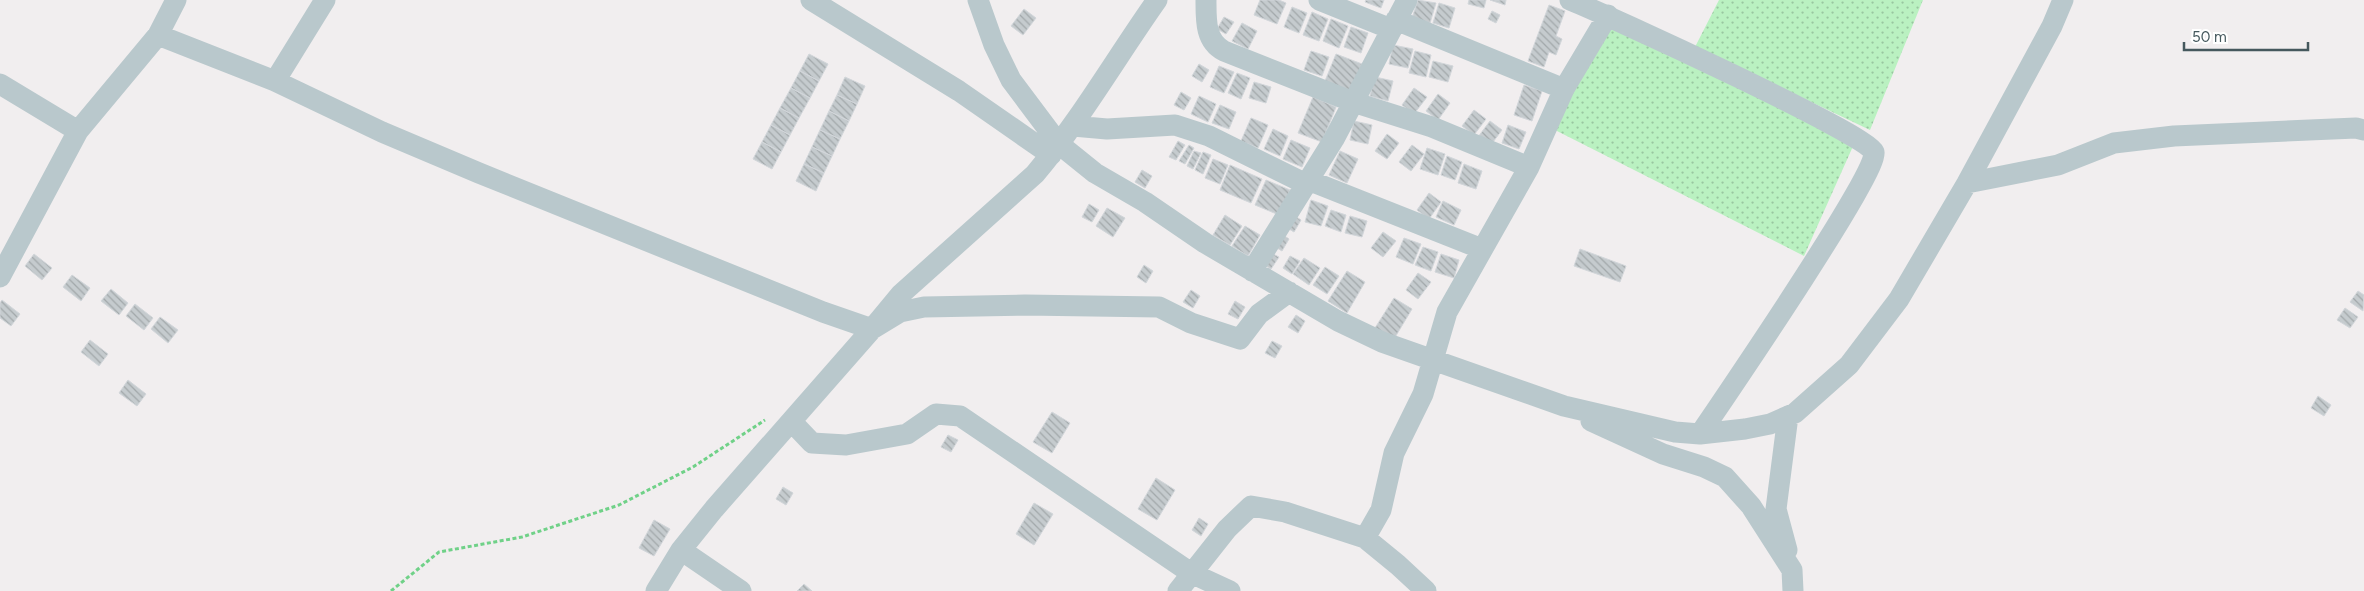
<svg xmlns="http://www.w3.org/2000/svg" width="2364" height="591" font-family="Figtree,sans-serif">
  <defs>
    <pattern id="grass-dots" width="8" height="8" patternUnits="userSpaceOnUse" patternTransform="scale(1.25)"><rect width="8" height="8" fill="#baf1c1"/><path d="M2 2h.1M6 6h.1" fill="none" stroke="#99c6a0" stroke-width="1.8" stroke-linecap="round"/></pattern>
    <pattern id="building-back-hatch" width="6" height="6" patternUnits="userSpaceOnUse" patternTransform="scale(1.25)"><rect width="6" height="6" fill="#c5cbce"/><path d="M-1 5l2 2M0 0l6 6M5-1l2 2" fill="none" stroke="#a2a8aa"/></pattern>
  </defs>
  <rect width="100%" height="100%" fill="#f1eeef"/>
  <path fill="url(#grass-dots)" d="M1719,0h204l-53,130 -175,-83z
    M1609,25l245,119 -50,112 -251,-127z"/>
  <path fill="url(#building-back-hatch)" stroke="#d2d6da" d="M1260,0h19l7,3 -9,21 -23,-9z
    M1366,0h18l-3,8 -16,-6z
    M1418,0l18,3 -6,20 -18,-5z
    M1469,0h17l-2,8 -16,-4z
    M1490,0h16l-1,5z
    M1439,3l16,5 -6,20 -16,-5z
    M1549,5l16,6 -9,25 6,3 -6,16 -7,-3 -5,15 -16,-6z
    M1292,7l15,6 -8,20 -15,-6z
    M1024,9l12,9 -13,17 -12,-9z
    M1492,11l8,4 -4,8 -8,-4z
    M1312,12l16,7 -9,22 -16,-6z
    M1224,17l10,5 -8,12 -9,-5z
    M1331,19l17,7 -9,22 -16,-7z
    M1242,23l15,8 -9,18 -16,-8z
    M1351,27l17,6 -7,20 -17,-6z
    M1393,45l20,4 -5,19 -19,-4z
    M1311,51l18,6 -7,19 -18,-6z
    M1415,51l16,4 -5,22 -17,-4z
    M809,54l19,10 -9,17 -19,-10z
    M1336,54l26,10 -11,27 -26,-10z
    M1433,61l20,5 -5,16 -19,-5z
    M1199,64l10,6 -7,12 -10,-6z
    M1219,66l15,6 -10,21 -14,-6z
    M800,71l19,10 -9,17 -19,-10z
    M1237,73l13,5 -9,21 -13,-6z
    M845,77l20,9 -8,18 -20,-9z
    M1375,77l18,4 -5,20 -18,-5z
    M1254,82l17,5 -5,16 -17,-5z
    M1524,85l18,6 -10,30 -18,-6z
    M791,88l19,10 -11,20 -19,-10z
    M1414,88l13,9 -13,17 -12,-9z
    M1181,92l10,6 -7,12 -10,-5z
    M1438,94l12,9 -12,17 -12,-9z
    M837,95l20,9 -8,17 -20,-10z
    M1199,96l17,8 -8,18 -17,-8z
    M1313,97l23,10 -14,35 -24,-9z
    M1220,105l16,7 -7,17 -17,-6z
    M780,108l19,10 -9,17 -19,-10z
    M1474,110l12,9 -12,16 -12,-9z
    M829,111l20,10 -9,18 -20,-9z
    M1251,118l17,7 -10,23 -17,-7z
    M1354,121l18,4 -4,19 -18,-4z
    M1490,121l12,9 -12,16 -12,-9z
    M771,125l19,10 -9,17 -19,-10z
    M1508,125l18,7 -7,17 -17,-6z
    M1273,129l15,7 -8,20 -16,-7z
    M820,130l20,9 -8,17 -20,-9z
    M1387,134l12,9 -12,16 -12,-8z
    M1291,140l19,8 -8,19 -19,-8z
    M1178,141l7,4 -9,15 -7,-3z
    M762,142l19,10 -9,17 -19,-10z
    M1189,145l5,3 -9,16 -6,-3z
    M1412,145l12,9 -13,17 -12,-9z
    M812,147l20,9 -8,17 -20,-9z
    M1427,148l18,6 -7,21 -18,-6z
    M1194,151l7,2 -8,16 -6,-3z
    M1340,151l18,8 -11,24 -18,-8z
    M1203,152l8,3 -8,19 -8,-4z
    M1447,156l15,6 -7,18 -14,-5z
    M1213,159l15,6 -8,19 -15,-6z
    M804,164l20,9 -8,18 -20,-10z
    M1464,164l18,7 -6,18 -18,-6z
    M1230,165l32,14 -11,24 -31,-13z
    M1142,170l10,6 -7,12 -10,-6z
    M1266,180l24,10 -11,25 -24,-10z
    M1429,193l12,9 -12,17 -12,-9z
    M1311,200l17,6 -7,20 -16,-4z
    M1443,201l18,9 -7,15 -18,-8z
    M1089,204l10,6 -7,12 -10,-5z
    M1107,208l18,10 -12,19 -17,-11z
    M1331,210l15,5 -5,17 -16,-6z
    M1292,214l9,6 -7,12 -10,-6z
    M1225,215l17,11 -12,19 -17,-10z
    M1350,216l17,5 -5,16 -17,-4z
    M1245,226l15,9 -12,21 -16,-10z
    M1383,232l13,9 -13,16 -12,-9z
    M1280,233l9,6 -7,12 -10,-6z
    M1404,238l17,6 -8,20 -17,-7z
    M1423,247l15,5 -7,19 -16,-6z
    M1580,249l46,17 -6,16 -46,-16z
    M1269,252l10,5 -8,12 -9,-5z
    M34,254l18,14 -10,12 -17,-14z
    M1441,254l18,6 -5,18 -19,-6z
    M1290,256l10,5 -8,13 -9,-6z
    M1304,258l16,10 -11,17 -16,-11z
    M1144,265l9,6 -7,12 -9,-6z
    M1325,267l14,9 -12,18 -14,-9z
    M1347,271l18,11 -18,31 -19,-12z
    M1418,273l13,9 -13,17 -12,-9z
    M72,275l18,13 -9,13 -18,-14z
    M111,289l17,14 -9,12 -18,-14z
    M1191,290l9,6 -7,12 -10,-6z
    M2358,291l6,4 -1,16 -13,-9z
    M1394,298l18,11 -18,30 -19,-11z
    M2,300l18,14 -9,12 -11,-8v-15z
    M1235,301l10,6 -7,12 -10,-5z
    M135,304l18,14 -9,12 -18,-14z
    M2345,308l13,9 -8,11 -13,-8z
    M1296,315l9,6 -7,12 -10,-6z
    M160,317l18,13 -10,13 -17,-14z
    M90,340l18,14 -9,12 -18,-14z
    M1272,341l10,5 -7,12 -10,-5z
    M128,380l18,14 -9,12 -18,-13z
    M2318,396l13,9 -7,11 -13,-8z
    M1052,412l18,11 -18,30 -19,-11z
    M948,435l10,5 -7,12 -10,-5z
    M1156,478l19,12 -18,30 -19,-11z
    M783,487l10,6 -7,12 -10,-6z
    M1034,503l19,11 -19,31 -18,-11z
    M1199,518l9,6 -7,12 -9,-6z
    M654,520l16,9 -16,27 -15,-8z
    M804,584l8,7h-15z"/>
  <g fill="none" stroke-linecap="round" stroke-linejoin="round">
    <path stroke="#70d188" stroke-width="3" stroke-dasharray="4 2.5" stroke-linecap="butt" d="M391,591l48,-39 83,-15 97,-32 74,-38 72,-47"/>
    <path stroke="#b9c8cc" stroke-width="21" d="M811,0l148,91 92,64
      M978,0l16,45 17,35 48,64 36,29 50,29 60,41 133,78 44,21 182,64 111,26 25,2 45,-5 25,-5 25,-11 54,-48 50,-66 68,-116 85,-157 11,-26
      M1206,0c0,20 -1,41 18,51l129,51 79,25 97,40
      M1319,0l72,29
      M1570,0c35,14 297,134 304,152 7,17 -153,251 -174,282
      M1396,20l168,69
      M158,35l117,46 107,51 97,41 344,139 49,17 28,-17 24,-5 101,-2 134,2 32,16 49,16 19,-25 30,-22
      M275,81l50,-81
      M0,84l78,47
      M1073,126l34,3 68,-4 34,11 97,48
      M1308,180l174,69
      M1967,183l91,-18 56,-22 60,-7 182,-8 8,2
      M1252,271l82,-132 73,-139
      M0,277l78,-146 80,-96 18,-35
      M1591,421l72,33 41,13 21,10 26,29 41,64 1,21
      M792,422l20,21 34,2 61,-11 29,-20 24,2 231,157 39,18
      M1365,538l33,27 28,26
      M681,550l60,41
      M1787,550l-11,-41 12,-93
      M656,591l25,-41 33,-41 158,-180 29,-35 134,-120c46,-55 81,-116 122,-174
      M1178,591l49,-62 24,-23 34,6 80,26 16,-28 13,-57 29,-59 24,-82 82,-145 35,-78 44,-74"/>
  </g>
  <path d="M2184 42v8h124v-8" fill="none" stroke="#45585d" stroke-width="2.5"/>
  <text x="2192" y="42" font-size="15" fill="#45585d" stroke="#ffffff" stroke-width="4" paint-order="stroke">50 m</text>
</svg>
